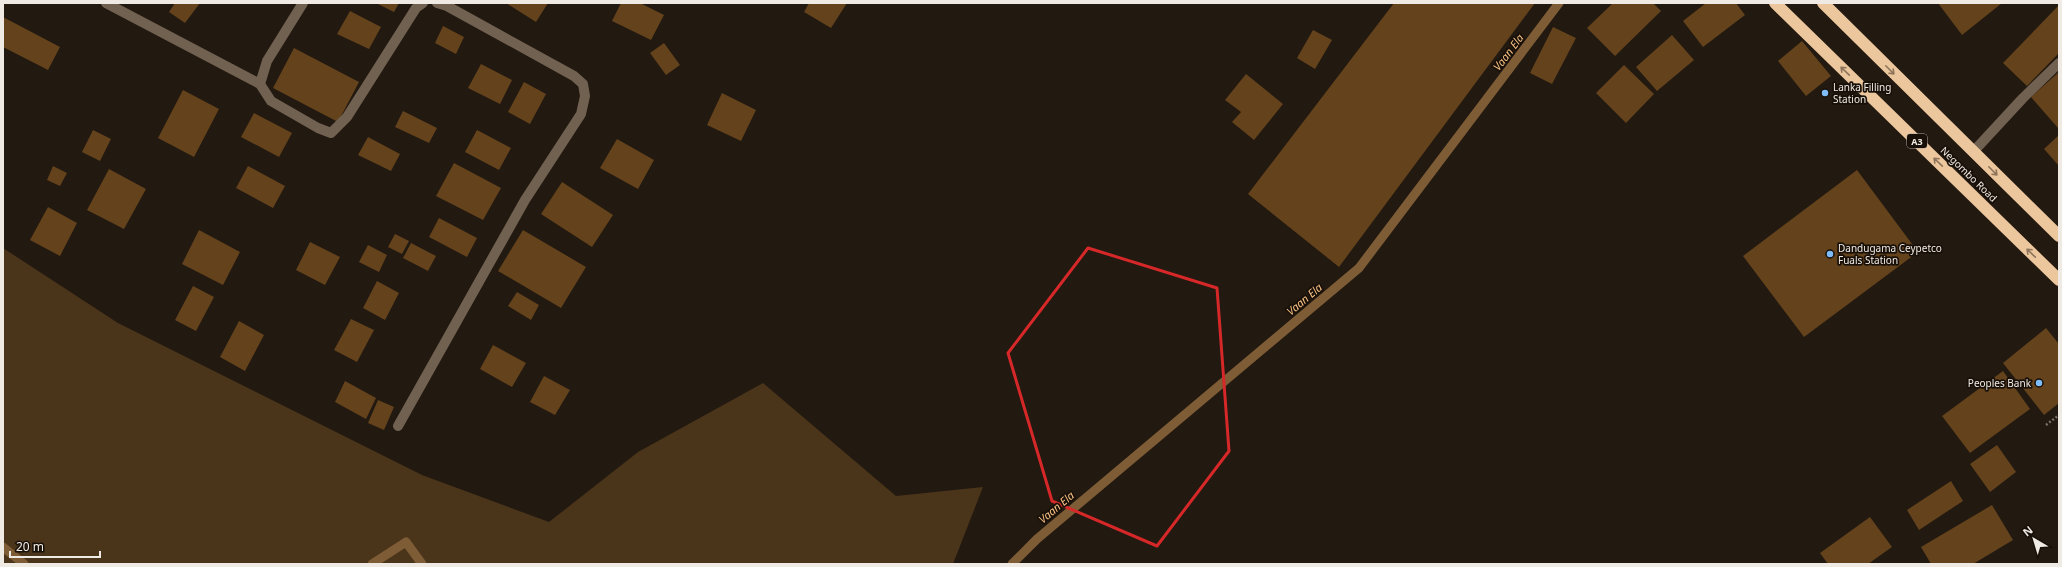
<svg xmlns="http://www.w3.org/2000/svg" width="2062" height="567" font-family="'Noto Sans',sans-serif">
  <rect width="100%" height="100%" fill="#221910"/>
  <path fill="#4a341a" d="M3,248l115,75 304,152 127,47 89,-70 125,-69 133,113 87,-9 -30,77h-950z"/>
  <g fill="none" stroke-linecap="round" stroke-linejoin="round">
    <path stroke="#7e5c36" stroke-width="9" d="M3,547l21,17
      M372,564l34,-22 16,22
      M1012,564l25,-25 322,-271 200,-265"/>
  </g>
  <path fill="#63421c" d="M175,3h25l-15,20 -16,-11z
    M376,3h23l-5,9z
    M506,3h42l-12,19z
    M621,3h19l24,12 -13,25 -39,-19z
    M809,3h38l-16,25 -27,-16z
    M1394,3h141l-196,264 -91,-73z
    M1613,3h40l8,8 -46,45 -28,-28z
    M1706,3h30l9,12 -42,32 -20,-26z
    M1938,3h64l-40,32z
    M2059,5v48l-32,33 -24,-23z
    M350,11l31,16 -12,22 -32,-15z
    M3,17l57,30 -12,23 -45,-23z
    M443,26l21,11 -8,17 -21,-11z
    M1553,27l23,11 -24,46 -22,-11z
    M1313,30l19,10 -17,29 -18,-11z
    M1672,35l22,25 -37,31 -21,-24z
    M1802,41l29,35 -25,20 -28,-35z
    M664,43l16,22 -14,10 -16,-22z
    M294,48l65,34 -21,40 -65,-34z
    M481,64l31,16 -12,24 -32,-16z
    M1624,65l30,29 -28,29 -30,-30z
    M2059,72v55l-1,1 -27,-31z
    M1246,74l37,30 -29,36 -22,-18 9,-10 -16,-12z
    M524,82l22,12 -16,30 -22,-12z
    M183,90l36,19 -25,48 -36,-19z
    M722,93l34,17 -15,31 -34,-16z
    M403,111l34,17 -8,15 -34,-16z
    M254,113l38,20 -13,24 -38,-20z
    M93,130l18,9 -11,22 -18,-9z
    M477,130l34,18 -12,22 -34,-18z
    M2059,135v31l-15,-17z
    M368,137l32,17 -9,17 -33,-16z
    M617,139l37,21 -16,29 -38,-21z
    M454,163l47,25 -18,32 -47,-24z
    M53,166l14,7 -7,13 -13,-6z
    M248,166l37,20 -12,22 -37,-20z
    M109,169l37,20 -22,40 -37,-19z
    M1857,170l61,82 -114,85 -61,-81z
    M562,182l51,33 -21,32 -51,-33z
    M48,207l29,16 -17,33 -30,-16z
    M439,218l38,20 -10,19 -38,-20z
    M199,230l41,22 -17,33 -41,-21z
    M523,230l63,37 -25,41 -63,-37z
    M395,234l14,7 -7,13 -14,-7z
    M310,242l30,15 -15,28 -29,-15z
    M411,243l25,13 -8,15 -25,-13z
    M368,245l19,10 -8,17 -20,-10z
    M377,281l22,12 -14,27 -22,-12z
    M193,286l21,11 -18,34 -21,-11z
    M517,292l22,13 -8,15 -23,-14z
    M351,319l23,11 -17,32 -23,-12z
    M239,321l25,14 -19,36 -25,-14z
    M2046,328l13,16v59l-15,12 -41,-52z
    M493,345l33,18 -14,24 -32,-18z
    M2003,371l27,38 -60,44 -28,-37z
    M544,376l26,14 -15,25 -25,-13z
    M345,381l31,17 -10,21 -31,-17z
    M378,400l16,7 -10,23 -16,-7z
    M1997,445l19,27 -26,20 -20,-28z
    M1951,481l12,20 -44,29 -12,-20z
    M1992,505l21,35 -40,24h-42l-10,-17z
    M1870,517l22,30 -24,17h-40l-8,-11z"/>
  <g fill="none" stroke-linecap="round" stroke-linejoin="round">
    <path stroke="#787068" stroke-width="2.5" stroke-dasharray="2 2" stroke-linecap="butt" d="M2046,425l13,-10"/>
    <path stroke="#716151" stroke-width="10" d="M106,3l154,81
      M303,3l-36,58 -7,23 11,17 47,27 13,5 16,-16 69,-109 7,-5
      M1973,152l50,-54 36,-35
      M398,426l127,-226 56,-86 4,-18 -2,-12 -9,-8 -127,-70 -10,-3"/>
    <path stroke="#ecc69d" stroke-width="12" d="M1775,3l284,277
      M1823,3l236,233"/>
  </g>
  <defs><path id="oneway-shaft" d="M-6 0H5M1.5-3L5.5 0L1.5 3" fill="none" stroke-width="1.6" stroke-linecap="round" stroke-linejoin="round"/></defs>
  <g stroke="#8d745a">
    <use href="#oneway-shaft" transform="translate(1890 70) rotate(45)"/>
    <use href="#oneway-shaft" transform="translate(1845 71) rotate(-136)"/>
    <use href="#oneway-shaft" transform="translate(1938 162) rotate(-136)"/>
    <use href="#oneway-shaft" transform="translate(1993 171) rotate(45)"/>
    <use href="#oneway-shaft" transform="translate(2031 253) rotate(-136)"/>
  </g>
  <path fill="none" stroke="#d62828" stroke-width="3" stroke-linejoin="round" d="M1088,248l129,40 12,163 -72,95 -105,-45 -44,-148z"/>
  <g fill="#7ebdf9" stroke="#181008" stroke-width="1.5">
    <circle cx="1825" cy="93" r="4"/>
    <circle cx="1830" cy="254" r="4"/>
    <circle cx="2039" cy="383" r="4"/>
  </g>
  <g text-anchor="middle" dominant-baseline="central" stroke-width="3.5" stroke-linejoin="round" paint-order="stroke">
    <rect fill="#181008" stroke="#afa9a2" stroke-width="1" x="1907" y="134" width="20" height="14" rx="3"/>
    <g font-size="9" font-weight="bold" fill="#f0eae4">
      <text x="1917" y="141">A3</text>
    </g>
    <g font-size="10" fill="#f0eae4" stroke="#181008" text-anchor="start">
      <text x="1833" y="87">Lanka Filling<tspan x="1833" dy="12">Station</tspan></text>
      <text x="1838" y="248">Dandugama Ceypetco<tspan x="1838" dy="12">Fuals Station</tspan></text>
      <text x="2031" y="383" text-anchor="end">Peoples Bank</text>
    </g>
    <g font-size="10" fill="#f0eae4" stroke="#181008">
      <text transform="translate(1969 174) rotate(44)">Negombo Road</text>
    </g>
    <g font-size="11" font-style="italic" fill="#f8c185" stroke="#181008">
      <text transform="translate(1508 52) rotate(-53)">Vaan Ela</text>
      <text transform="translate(1304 299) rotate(-40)">Vaan Ela</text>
      <text transform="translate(1056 507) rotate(-40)">Vaan Ela</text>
    </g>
  </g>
  <rect width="2062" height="567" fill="none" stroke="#f0eae4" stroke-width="8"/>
  <g transform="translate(2034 539) rotate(322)" stroke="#181008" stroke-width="3" paint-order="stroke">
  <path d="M0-3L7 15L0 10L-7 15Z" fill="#f0eae4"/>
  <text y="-6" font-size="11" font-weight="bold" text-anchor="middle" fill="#f0eae4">N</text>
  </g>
  <path d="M10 551v6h90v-6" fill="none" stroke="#f0eae4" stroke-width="2"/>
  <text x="16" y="551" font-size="12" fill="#f0eae4" stroke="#181008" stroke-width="3" paint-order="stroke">20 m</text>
</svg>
